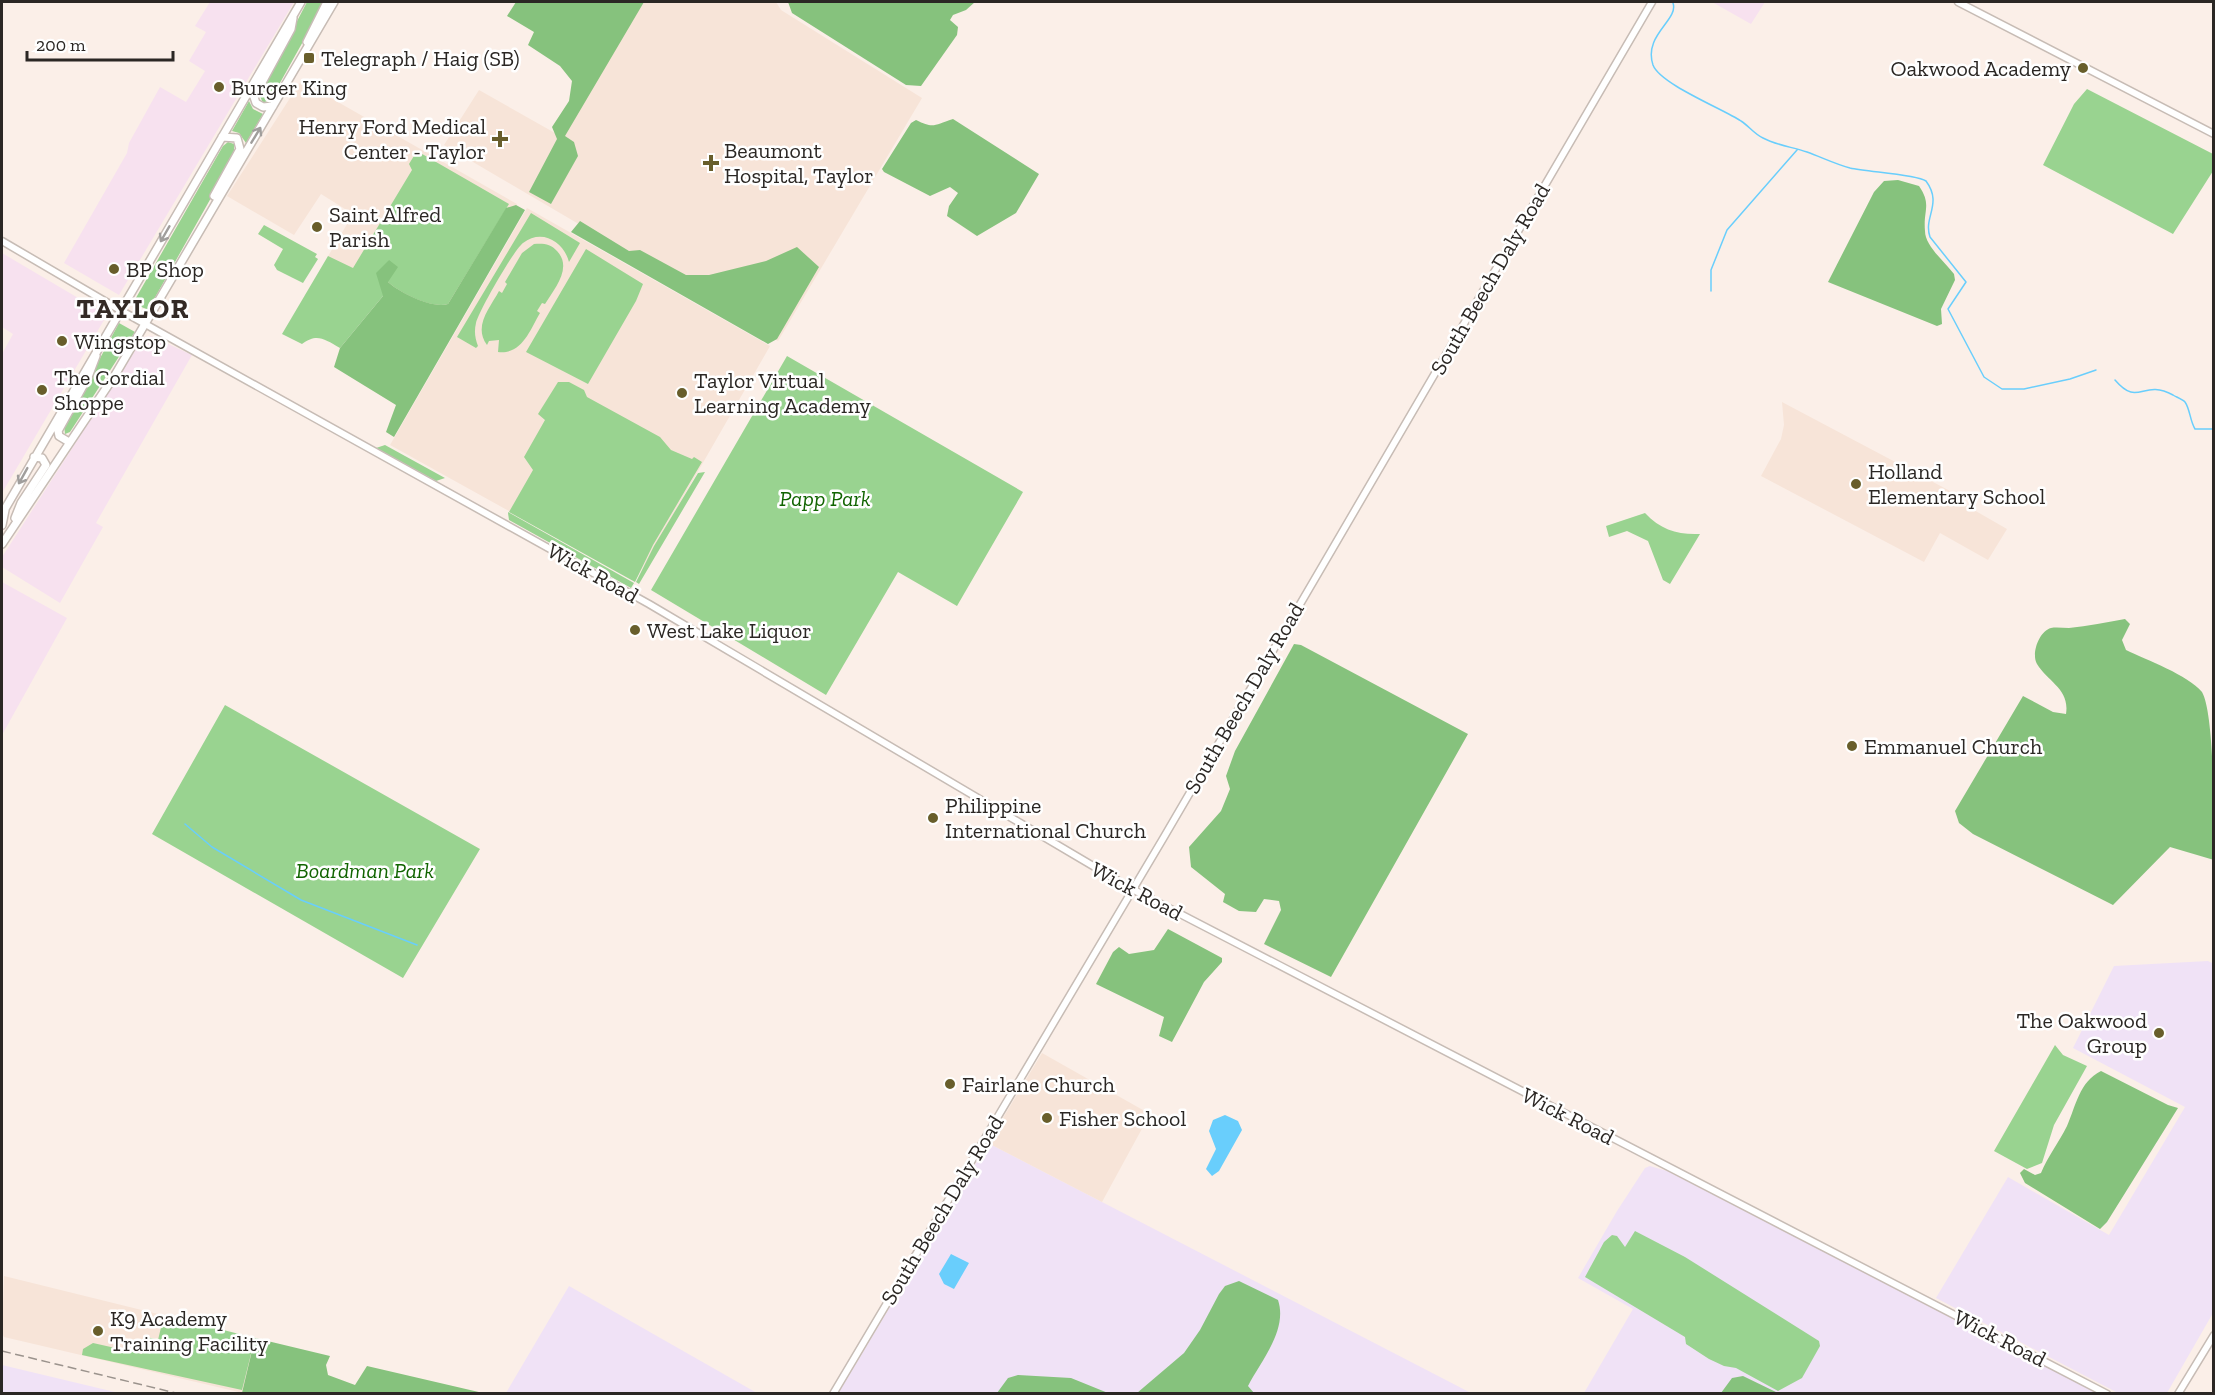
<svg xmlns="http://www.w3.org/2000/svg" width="2215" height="1395" font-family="'Zilla Slab',serif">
  <rect width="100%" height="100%" fill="#fbefe8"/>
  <path fill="#f7e1ef" d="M210,2h84l-175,293 -55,-32 63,-110 2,-10 31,-56 26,15 19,-31 -16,-10 17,-29 -11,-6z
    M1712,2h53l-14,22z
    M2,253l105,62 -105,178v-139l11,-20 -11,-7z
    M151,336l41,19 -96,168 7,4 -43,76 -58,-36v-10l142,-220z
    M2,582l65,36 -65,117z"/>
  <path fill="#f0e2f6" d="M2208,961l6,3 -1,349 -46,80h-49l-182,-95 72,-121 101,58 76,-128 -112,-59 41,-82z
    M988,1143l483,250 -633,1z
    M1650,1166l17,5 431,222h-514l49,-84 -55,-31 39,-67 28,-43z
    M569,1286l188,107h-251z
    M2,1365l117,28h-117z"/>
  <path fill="#f7e4d8" d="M637,2h139l5,8 141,88 -144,243 -334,-196 35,-55 76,43z
    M301,81l216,123 -70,119 -120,-65 26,-44 -32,-20 -27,41 -67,-39z
    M527,208l243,138 -135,235 -245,-136z
    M1782,402l168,89 3,7 54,31 -19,31 -48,-27 -16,29 -163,-86 20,-37 3,-14z
    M1042,1053l108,61 -48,88 -114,-59z
    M4,1276l251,62 -12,55 -239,-56 -2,-4z"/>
  <path fill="#99d390" d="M307,2h18l-54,97 -8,4 -4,-9z
    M2087,89l126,65v17l-40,63 -130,-69 31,-61z
    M249,101l4,8 10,5 -17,29 -7,-10 -7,-2z
    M228,142l6,2v13l-86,153 -15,-7 90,-157z
    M417,151l92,53 -61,100c-16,5 -48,-11 -60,-22l1,-22 -6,36 -43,52c-16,-9 -23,-15 -38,-4l-20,-10 46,-78 25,12 59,-98 -3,-6z
    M531,213l49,30 -11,19c-5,-20 -27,-34 -46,-19 -10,8 -44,68 -47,80 -2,8 -1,15 2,23l-2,2 -19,-11z
    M264,225l53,29 -2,3 3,2 -15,24 -26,-13 -3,-5 9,-16 -25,-15z
    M534,244c9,-1 17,0 23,7 16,17 -3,38 -12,53l-3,-1 -5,8 3,2c-10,17 -18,42 -42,39l1,-12 -10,1 -2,4c-14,-19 3,-37 12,-54l3,2 5,-9 -2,-2 17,-29z
    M586,249l57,35 -7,17 -48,83 -62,-32z
    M119,323l16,9 -65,100 -5,2 -1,-9z
    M787,356l236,136 -66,114 -59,-34 -72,123 -175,-105z
    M558,382h11l15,8 3,7 73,40 11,13 21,9 2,-2 8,5 -49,83 -18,37 -126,-70 24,-42 -9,-13 21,-37 -7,-6z
    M385,445l60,33 -9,3 -60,-33z
    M705,472l-66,112 -3,-2 18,-36 44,-73z
    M508,513v-1l126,71 -3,5 -122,-68z
    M1645,513c16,17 33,22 55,21l-30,50 -7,-4 -15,-39 -21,-10 -18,6 -3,-11z
    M225,705l255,144 -77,129 -251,-144z
    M2055,1045l8,10 24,11 -33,59 -12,38 -15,6 -33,-18z
    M1635,1231l50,26 134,84 1,5 -18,32 -24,13 -42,-23 -12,-2 -15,-7 -23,-15 -1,-7 -100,-60 19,-35 8,-7 5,1 8,11z
    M164,1315l91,23 -13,52 -160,-35 1,-6 10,-6 49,11 5,-17 11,3z"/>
  <path fill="#86c27d" d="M516,2h128l-79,134 9,6 4,14 -27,48 -22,-12 28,-53 -5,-12 17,-26 3,-20 -12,-15 -32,-21 6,-13 -27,-16z
    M788,2h187l-9,8 -13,5 -3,5 8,7 -1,8 -36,51 -15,-1 -114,-72z
    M953,119l86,55 -23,39 -39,23 -30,-20 2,-10 9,-13 -8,-6 -20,9 -46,-24 -2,-3 29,-46 5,-3c18,9 18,5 37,-1z
    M1898,180l21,6c13,19 4,24 6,45 0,15 20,31 29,43l1,6 -14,29 1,15 -5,2 -109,-44 46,-90 10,-11z
    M516,205l9,5 -131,227 -8,-5 10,-27 -62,-38 6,-19 43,-52 -7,-23 13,-13 9,7 -10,15c12,11 45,27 60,22l58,-96z
    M580,221l49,30 11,-1 46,25h23l57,-14 31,-14 22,20 -42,72 -9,5 -197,-112z
    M2125,619l5,5 -8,16 4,10c21,10 62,25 76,42 13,23 12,134 12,168l-44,-13 -57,58 -140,-71 -14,-11 -4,-12 68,-115 30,16 13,2c4,-25 -18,-32 -29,-50 -6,-10 2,-33 14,-36 5,-1 12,0 18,0 19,-2 38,-6 56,-9z
    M1294,644l7,1 167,89 -137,243 -67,-33 17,-34 -2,-9 -15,-2 -8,13 -17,-1 -16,-9 2,-8 -34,-27 -2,-20 32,-36 9,-22 -4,-13 9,-25z
    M1168,929l54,29v4l-18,20 -32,60 -13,-6 5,-19 -68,-33 17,-32 6,-5 10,7 25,-4z
    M2101,1071l67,34 10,3 -71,114 -7,7 -75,-46 -5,-10 4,-4 11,6 6,-2c7,-17 18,-31 26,-47 9,-20 12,-44 34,-55z
    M1239,1281l39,19c10,30 -17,61 -30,86l6,7h-117l47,-40 16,-23 19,-36 6,-8z
    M255,1338l75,18 -4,9 2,10 27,10 12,-19 116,27h-241z
    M1018,1375l53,3 37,15h-111l11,-15z
    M1743,1376l35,17h-57l11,-15z"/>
  <path fill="#69cefc" d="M1225,1115l13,6 4,9 -23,41 -7,5 -6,-7 10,-20 -7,-18 4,-11z
    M951,1254l18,9 -15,26 -10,-5 -5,-10z"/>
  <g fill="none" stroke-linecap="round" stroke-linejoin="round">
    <path stroke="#69cefc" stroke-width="1.5" d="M1673,3c6,17 -30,32 -20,62 7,19 70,44 88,56 8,5 13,13 22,17 13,7 29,9 44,14 14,5 28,12 43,16 17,4 65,6 76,13 17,23 -3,36 4,56l36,45 -18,27 36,68 18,12h22l46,-10 26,-9
      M1711,291v-21l16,-40 70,-80
      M2115,380c24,28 27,-2 58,15 3,2 9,4 12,7 5,7 5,19 10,27h19
      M185,824l27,23 89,53 116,45"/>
    <defs>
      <path id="secondary" d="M1958,2l256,132
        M2,241l118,69 529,294 483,285 975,505
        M833,1394l331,-557 488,-835
        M2178,1394l36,-59"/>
      <path id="primary" d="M307,42l20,-40
        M273,106l-10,1 -7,-4 -2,-6 37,-68 2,-11
        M214,196l26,-47 -3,-11 -15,-1
        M69,442l-10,-6 -1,-5 30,-54 8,-21
        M2,514l299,-512
        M15,518l6,-15 25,-38 -4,-7 -8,-1
        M2,525l3,-15
        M2,544l113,-169 219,-373"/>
    </defs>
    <use href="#secondary" stroke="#c7bcb5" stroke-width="9"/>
    <use href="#primary" stroke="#c7bcb5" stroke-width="10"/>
    <use href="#secondary" stroke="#fff" stroke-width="6"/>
    <use href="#primary" stroke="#fff" stroke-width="7"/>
    <path stroke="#9b938d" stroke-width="1.5" stroke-dasharray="9 4.5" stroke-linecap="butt" d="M2,1351l178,43"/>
  </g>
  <defs><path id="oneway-shaft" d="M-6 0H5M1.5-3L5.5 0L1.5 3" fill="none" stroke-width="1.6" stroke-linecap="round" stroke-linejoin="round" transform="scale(1.5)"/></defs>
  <g stroke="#a09e9c">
    <use href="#oneway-shaft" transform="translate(256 135) rotate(-59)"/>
    <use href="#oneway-shaft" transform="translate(165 234) rotate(120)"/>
    <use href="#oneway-shaft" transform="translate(23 476) rotate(119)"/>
  </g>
  <g fill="#685e2b" stroke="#fff" stroke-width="2">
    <rect x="303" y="52" width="12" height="12" rx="3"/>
    <circle cx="2083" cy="68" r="6"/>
    <circle cx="219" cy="87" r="6"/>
    <path d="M497 130h6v6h6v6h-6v6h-6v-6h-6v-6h6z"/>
    <path d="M708 154h6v6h6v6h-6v6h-6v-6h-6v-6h6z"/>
    <circle cx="317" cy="227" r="6"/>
    <circle cx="114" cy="269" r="6"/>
    <circle cx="62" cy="341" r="6"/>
    <circle cx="42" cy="390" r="6"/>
    <circle cx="682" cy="393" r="6"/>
    <circle cx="1856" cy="484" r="6"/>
    <circle cx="635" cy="630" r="6"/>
    <circle cx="1852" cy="746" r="6"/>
    <circle cx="933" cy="818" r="6"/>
    <circle cx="2159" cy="1033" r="6"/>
    <circle cx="950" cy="1084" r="6"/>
    <circle cx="1047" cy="1118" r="6"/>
    <circle cx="98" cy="1331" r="6"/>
  </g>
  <g text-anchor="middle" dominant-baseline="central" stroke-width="5" stroke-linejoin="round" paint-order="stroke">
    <g font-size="22" fill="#2b2724" stroke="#fff" text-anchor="start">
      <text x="321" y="58">Telegraph / Haig (SB)</text>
      <text x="2071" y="68" text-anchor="end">Oakwood Academy</text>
      <text x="231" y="87">Burger King</text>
      <text x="486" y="126" text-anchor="end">Henry Ford Medical<tspan x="486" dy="25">Center - Taylor</tspan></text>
      <text x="724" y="150">Beaumont<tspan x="724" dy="25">Hospital, Taylor</tspan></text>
      <text x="329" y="214">Saint Alfred<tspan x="329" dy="25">Parish</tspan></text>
      <text x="126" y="269">BP Shop</text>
      <text x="74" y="341">Wingstop</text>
      <text x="54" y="377">The Cordial<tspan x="54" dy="25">Shoppe</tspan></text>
      <text x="694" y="380">Taylor Virtual<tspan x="694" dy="25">Learning Academy</tspan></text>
      <text x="1868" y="471">Holland<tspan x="1868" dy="25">Elementary School</tspan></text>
      <text x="647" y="630">West Lake Liquor</text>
      <text x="1864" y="746">Emmanuel Church</text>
      <text x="945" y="805">Philippine<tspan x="945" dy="25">International Church</tspan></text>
      <text x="2147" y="1020" text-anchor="end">The Oakwood<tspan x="2147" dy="25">Group</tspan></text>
      <text x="962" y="1084">Fairlane Church</text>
      <text x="1059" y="1118">Fisher School</text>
      <text x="110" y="1318">K9 Academy<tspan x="110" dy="25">Training Facility</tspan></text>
    </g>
    <g font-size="22" fill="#2b2724" stroke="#fff">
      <text transform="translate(1490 279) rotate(-60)">South Beech Daly Road</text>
      <text transform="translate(593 573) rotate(29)">Wick Road</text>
      <text transform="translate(1244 698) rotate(-60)">South Beech Daly Road</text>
      <text transform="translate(1137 891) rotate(28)">Wick Road</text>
      <text transform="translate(1568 1116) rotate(27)">Wick Road</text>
      <text transform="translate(942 1210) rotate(-59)">South Beech Daly Road</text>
      <text transform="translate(2000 1338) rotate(27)">Wick Road</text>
    </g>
    <g font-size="22" font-style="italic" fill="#116401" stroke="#fff">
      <text x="825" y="498">Papp Park</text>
      <text x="365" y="870">Boardman Park</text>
    </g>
    <g font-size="28" font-weight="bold" letter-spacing="1.5" fill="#332a25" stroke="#fff">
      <text x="133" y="308">TAYLOR</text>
    </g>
  </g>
  <rect width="2215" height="1395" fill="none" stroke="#2b2724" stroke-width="6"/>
  <path d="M27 51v9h146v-9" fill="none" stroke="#2b2724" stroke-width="3"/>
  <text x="36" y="51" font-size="18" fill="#2b2724" stroke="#ffffff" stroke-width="4.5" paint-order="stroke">200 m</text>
</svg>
